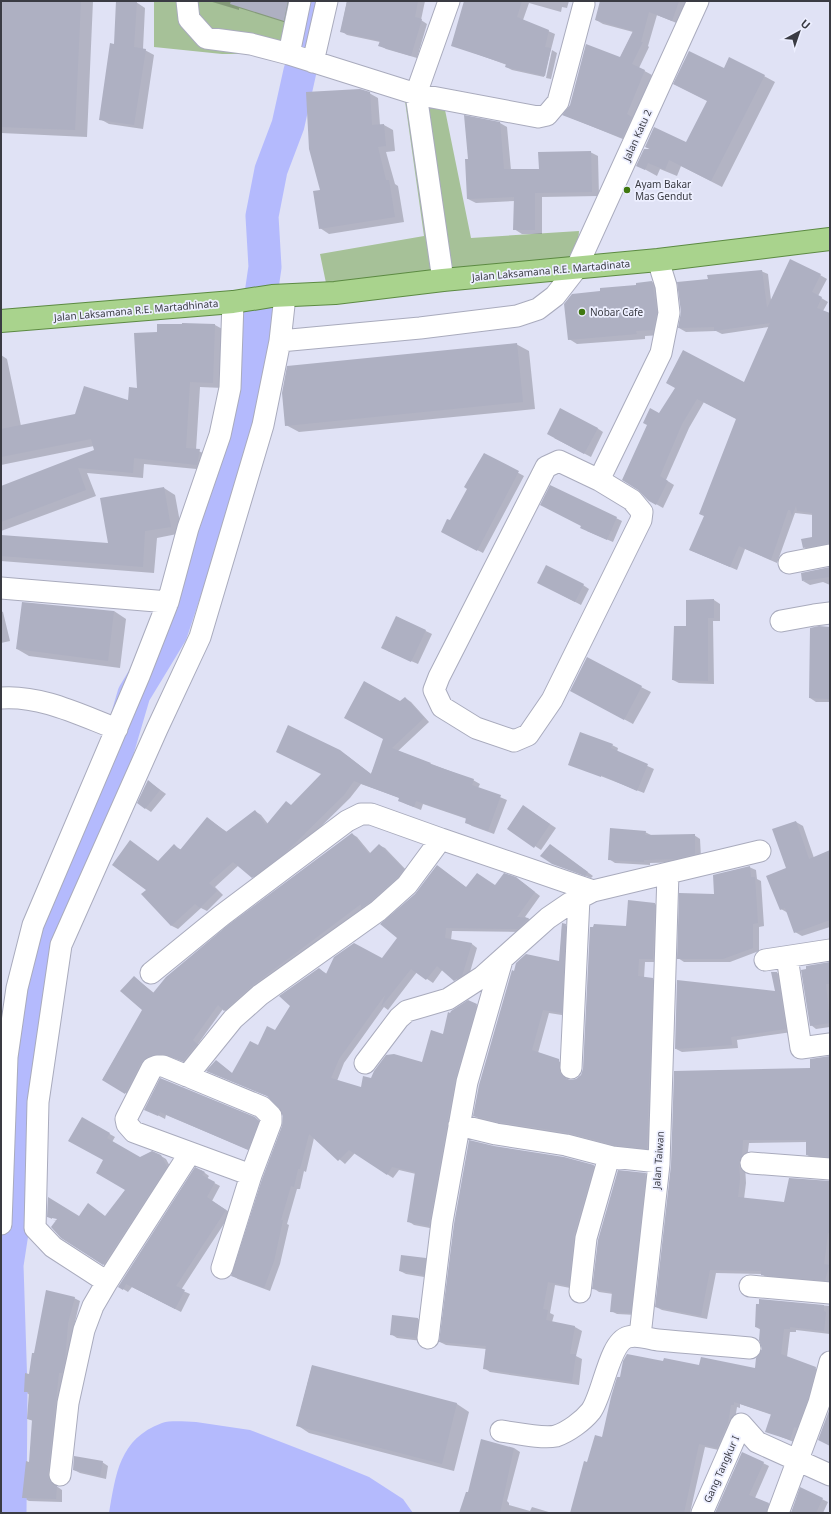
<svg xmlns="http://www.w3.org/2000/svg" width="831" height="1514" font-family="'Noto Sans',sans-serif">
  <rect width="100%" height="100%" fill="#e0e2f5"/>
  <path fill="#a6c198" d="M154,1h146l-11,53h-67l-68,-7z
    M443,100l28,138 108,-7 -2,28 -251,24 -6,-29 104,-18 -19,-135z"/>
  <path fill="#b4bafd" d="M196,1422l54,8 75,29 44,18 34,22 10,14h-304c7,-39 10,-74 53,-90 10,-3 24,-1 34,-1z"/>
  <path fill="#0003" d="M1,1h92l-6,136 -86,-4z
    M209,1h86l-5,23 -51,-16v2z
    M347,1h78l-4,19 6,4 -10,34 -31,-9 -7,-4 1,-3 -33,-7 -6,-4z
    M465,1h104l-2,7 -5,-1 -1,5 -32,-9 -6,17 32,14 -11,43 -32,-7 -6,-3 1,-2 -55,-20z
    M601,1h87l-9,23 -22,-9 -9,31 1,1 -10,21 13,7 -18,44 -4,23 -66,-27 7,-9 49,-48 13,-26 -30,-8 -7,-4z
    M136,2l9,6 -2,41 11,6 -11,74 -34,-5 -9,-5z
    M552,50l5,3 -6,26 -5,-1z
    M764,76l11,6 -53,105 -41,-21 -4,10 -17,-7 -3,7 -20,-11 15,-15 -6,-3 41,-4 21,-42 -34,-17z
    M369,93l9,5 2,27h4l9,5 2,21 -9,1 9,32 3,2 6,36 -75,12 -9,-6 1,-37z
    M500,123l7,4 4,43h29l50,-18 8,4 1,40 -57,1v37h-20l-8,-5 1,-28 -39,2 -8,-4 1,-39z
    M761,271l7,3 3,26 49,-25 7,4 -9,17 10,6 -5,9 7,3v234l-20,3 -6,-4 8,-9 1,-23 -18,-2 -18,50 -32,-14 -8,21 -47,-20 15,-34 32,-97 -33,-17 -15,26 -23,52 8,5 -11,23 -14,-8 11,-86 16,-26 69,-5 24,-56 -47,7 -6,-3 -30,1 -7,-4 30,-49z
    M652,282l9,5 1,48 -17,1v3l-68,5 -8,-5 68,-53z
    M158,325h57l11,6 -3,57 -23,-1 -4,63 14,6 -3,14 -63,-6 -1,14 -56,-5 9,23 -95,35v-44l95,-36 -2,-5 -93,19v-110l6,4 14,67 55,-11 53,-14 10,-12 19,-56z
    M516,344l13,7 6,58 -236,23 -13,-7z
    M597,428l6,4 -12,25 -37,-19z
    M484,454l40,22 -41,77 -35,-18 3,-13 18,-33z
    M164,488l11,7 7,38 -25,5 -3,35 -153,-12v-25l108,8z
    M616,518l6,3 -9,21 -26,-11z
    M830,568v17l-7,-3 -13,3 -7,-4z
    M583,585l6,4 -8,16 -36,-19z
    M714,600l6,4v17h-7l1,63 -35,-1 -6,-3 14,-53z
    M1,611l2,1 7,29 -9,2z
    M114,611l12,8 -6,49 -91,-12 -12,-7z
    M397,617l35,17 -14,30 -30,-13z
    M830,629v73h-14l-6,-4z
    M641,687l10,5 -18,32 -54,-29z
    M405,698l6,4 18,20 -31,29 75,29 7,4 -2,4 29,12 -13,34 -22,-8 -6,-4 1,-3 -44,-15 -2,6 -15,-6 -7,-4 1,-2 -39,-14 -11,14 -60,59 -31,24 -20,-16 -24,22 8,8 -16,16 -6,-3 -23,21 -6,-3 -29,-32 5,-4 -17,-48 28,20 15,-16 8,4 25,-32 20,14 28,-21 6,4 7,9 23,-18 55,-51 25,19 30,-72z
    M612,745l6,3 -1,4 37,17 -10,24 -74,-29z
    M148,781l18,13 -15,18 -6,-4z
    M529,810l27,18 -15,22 -33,-22z
    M796,822l7,4 11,32 16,-7v76l-28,9 -7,-4 -7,-19 -7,-4z
    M645,832l6,3h43l6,4 1,18 -18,5 -33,1v2l-35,-2 -6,-4z
    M352,834l5,3 14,17 8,-9 6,3 24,25 -179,141 -7,-5 -25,35 4,4 -13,16 -19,-7 -16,3 -23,36 -28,-17 40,-69 -9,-33 20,16z
    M550,845l43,31 -2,2 -39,-15z
    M437,866l30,22 29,-2 26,-4 18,14 -15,21 10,5 -11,10 -72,-1 -1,9 21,4 5,4 -9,31 -7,4 -18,-14 -10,14 -16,-11 -29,38 -4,-3 -40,56 -7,18 24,8 11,-9 51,-16 21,-29 33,-30 6,3 -48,221 -21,-4 -6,-4 8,-47 -17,-4 -6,8 -38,-25 -10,11 -31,-26 -8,34 -2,-1 -4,18h-3l-10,35 2,1 -9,39 -10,27 -32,-12 -6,-4 51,-149 1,-11 -4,-8 -10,-10 -56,-23 2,-13 17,13 42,-43 44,-62 8,5 56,-14 15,-22 18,-43z
    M749,867l7,3 1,9 4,2 3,45 -5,1v24l-29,11h-46l-6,-4 37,-63z
    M655,904l6,4 -2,54h-14l-1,16 8,1 7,3 -5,170 -33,-4 -45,-12 -70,-11 -26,-6 -6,-3 41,-144 45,-10 2,-37 10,3 -4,88 -19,-3 -11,40 27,11 1,14 3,3 8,-1 5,-5 45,-148z
    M830,963v64l-14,2 -5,-4z
    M777,973l6,3 9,56 -55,8 1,8 -56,4 -6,-3 100,-57z
    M830,1057v102l-17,-1 -6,-3v-13l-58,1 -2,16 -2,6 1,18 -2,16 40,4 21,-22h25v102l-62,-5 -7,-4 -45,-1 -9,46 -45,-9 -6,-3 16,-142z
    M146,1109l109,9 6,4 -7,30 -88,-37 -1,4z
    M82,1118l33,19 -3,5 28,16 21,-2 5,3 6,11 -63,98 -48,-31 -4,-16 -4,-1 9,1v-2l-10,-2v2l-4,-2h32l13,-9 13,9 20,-28 -22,-29z
    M494,1147l69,11 31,8 6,3 -25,120 -20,-4 -5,28 4,2 -2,7 23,5 7,4 -6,25 6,3 -3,26 -89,-13 -6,-4 2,-19 -40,-4 -6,-3z
    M201,1170l8,6 -2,3 13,7 -8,15 19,12 -50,77 9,4 -9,18 -49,-25 -4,5 -8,-5z
    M646,1174l6,3 -16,138 -19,-1 -6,-3 2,-17 -14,-2 -6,-4z
    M425,1259l6,3 -1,16 -24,-4 -6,-3z
    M74,1298l6,3 -6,25 -3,39 -17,113 1,7 7,5v12l-33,-1 -6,-3 7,-35 3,-42 -5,-2 2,-24 -5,-3 10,-38z
    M760,1300l70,6v28l-34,-4v2h-6l-3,25 35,14 -26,72 -29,-12 5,-16 -32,-11v4l-3,-1 -3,19 -11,25 -18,-4 -15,66h-119l17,-50 15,-25 61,-76 36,4 56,3 7,-20 -2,-19 -5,-3z
    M393,1316l25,3 6,3 -2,19 -25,-3 -6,-4z
    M312,1366l145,38 12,8 -15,59 -145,-38 -12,-8z
    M514,1448l6,4 -13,49 2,2v2l21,6 2,-4 20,6h-92l8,-19z
    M102,1462l6,4 -2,13 -26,-6 -6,-3z
    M763,1463l6,3 -14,32 20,9 -2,6h-57z
    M801,1489l27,13 -5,11h-32z"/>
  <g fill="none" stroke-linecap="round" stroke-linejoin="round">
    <path stroke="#b4bafd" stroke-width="33" d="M303,56l10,-55
      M10,1513l1,-124 -4,-124 14,-91 3,-126 17,-105 49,-99 44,-150 37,-61 51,-154 29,-67 7,-97 7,-48 -3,-51 9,-46 17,-45 12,-54"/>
  </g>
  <path fill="#aeb0c2" d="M3,1h78l-6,129 -74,-3z
    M116,1h21l-3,46 12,2 -12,76 -35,-5 11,-77 4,1z
    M231,1h57l-4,20 -54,-17z
    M347,1h71l-3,16 7,2 -11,37 -33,-10 2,-5 -40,-9z
    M464,1h58l-5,16 32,13 -4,17 6,1 -6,28 -40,-9 1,-3 -55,-18z
    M600,1h79l-7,20 -23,-9 -8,30h2l-11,22 13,6 -18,44 5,3 -10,21 -60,-23 8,-10 16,-61 34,13 13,-26 -38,-11z
    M689,51l35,17 5,-11 36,18 -54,106 -42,-21 -4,10 -17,-7 -3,7 -9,-4 8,-17h6l-5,-2 9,-20 32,15 21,-41 -34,-17z
    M360,89l10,3 2,33 12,-1 2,22 -8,1 8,33h3l6,37 -76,12 -6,-38 7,-1 -11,-41 -3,-57z
    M464,115l36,7 4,47h35l-1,-17 53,-1 1,41 -57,1v37h-22l1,-33 -47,2 -2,-40h3z
    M790,259l31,15 -9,18 10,5 -5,11 13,5v230l-27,5 -2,-9 11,-2v-24l-15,-2 -1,-5 -4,10 -2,-6h-2l-17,50 -32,-14 -9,21 -41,-17 15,-34 -5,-2 37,-95 -39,-20 -15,25 -22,52 8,5 -12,24 -7,-4 -11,-11 -16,-10 25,-55 -4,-2 7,-15 9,5 16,-25 -9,-5 17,-33 61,32 26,-59 -56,8v-4l-36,1 3,-16 -4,-30 31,-3 -1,-4 55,-5 5,38z
    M652,281l5,31 -4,18 -17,1 1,3 -69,6 -4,-36 8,-10 28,-3v-3l36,-3v-2z
    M182,323l33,1 -2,59 -23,-1 -4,66 14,1 -3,16 -63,-7 -1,15 -55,-5 8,22 -85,32v-36l93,-36 -3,-11 -90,18v-28l74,-15 9,-28 44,14 1,-13 8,1 -3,-55 23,-1v-8h25z
    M517,343l6,59 -238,24 -3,-33 5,-27z
    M560,408l38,20 -14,26 -37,-20z
    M484,453l35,18 -42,80 -36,-19 6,-13 3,1 17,-31 -3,-2z
    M550,485l67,32 -10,23 -27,-12 1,-2 -41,-21z
    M164,487l7,40 -26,4 -2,36 -142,-11v-21l107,8 -8,-45z
    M546,565l38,19 -9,18 -38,-19z
    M830,567v10l-28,4 -1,-8z
    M714,599v19h-6v63l-36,-1 2,-54h12v-26z
    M22,602l92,9 -6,50 -92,-12z
    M396,616l30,14 -15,32 -30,-14z
    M819,626l11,1v72l-21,-1 1,-70z
    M587,657l55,29 -18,34 -54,-29z
    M364,681l36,20 5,-4 19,21 -32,30 39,15 -1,1 44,15 -2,6 29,10 -13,36 -23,-8 1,-5 -50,-17 -2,6 -16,-6 1,-3 -45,-17 -10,14 -60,59 -32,24 -19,-16 -24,21 8,8 -17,17 -5,-4 -24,22 -30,-32 5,-4 -34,-25 18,-25 28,21 16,-17 6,6 27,-33 19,15 29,-22 11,15 20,-24 5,4 30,-31 -45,-22 12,-27 52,25 31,24 12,-35 -39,-21z
    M580,732l33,12 -2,4 37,16 -11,27 -36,-16v2l-33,-12z
    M148,780l12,10 -15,19 -8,-6z
    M523,805l27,19 -16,24 -27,-19z
    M796,821l13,38 21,-9v70l-36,13 -9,-25 -5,2 -14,-34 20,-8 -14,-39z
    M610,828l36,3 -1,4 50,-1v20l-19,5 -32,1v2l-36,-2z
    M352,833l17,21 10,-10 25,25 -6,8 -28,25 -9,6v-4l-108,81 -29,26 -6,-6 -25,35 4,4 -14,17 -20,-7 -15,3 -7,6 -16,31 -23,-14 40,-70 -22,-19 14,-15 19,17 13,-16 62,-52z
    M550,844l38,28 -3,4 -33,-12 -12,-8z
    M437,865l29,22 11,-14 18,12 9,-12 12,4 19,15 -18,25 12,1 -11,11 -72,-1 -1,10 27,5 -10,33 -8,5 -17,-15 -11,14 -15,-11 -30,38 4,-12 -46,64 -8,19 30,9 2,-11 8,2 3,-7 12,-16 8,-1 28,8 9,-32 12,4 5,-22 2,1 1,-2 17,-11 9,4 -22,76 -26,146 -22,-4 8,-50 -23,-5 -5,8 -38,-25 -11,11 -29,-27 -9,35h-2l-4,18 -3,-1 -10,34h2l-9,41 -10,27 -33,-12 31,-97 20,-53 1,-10 -4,-8 -12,-12 -61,-25 10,-11 16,13 18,-32 8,4 9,-19 8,4 15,-24 -11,-10 40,-28 7,6 8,-17 20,-14 28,15 15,-20 -17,-14 35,-30z
    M750,866l1,11h4l3,46 -5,1v24l-30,11h-46l2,-66 35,1 -1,-19z
    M628,900l27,3 -2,56h-14l-1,17 15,2 -6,171 -33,-4 -45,-12 -71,-11 -25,-6 6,-31 33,-115 2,1 2,-8 10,-9 33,7 3,-38 4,1 -4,89 -19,-3 -11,40 27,9 1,14 5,5 5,2 6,-1 5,-4 2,-6 7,-142h3l1,-3 32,2z
    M830,962v22h-4l4,39 -20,3 -9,-56 5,-1v-3z
    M771,972h6l9,57 -55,8 1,8 -57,4 2,-69 98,11z
    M830,1056v101l-24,-2v-15h-63l-1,16 -3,6 1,17 -2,18 46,5 5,-24 41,3v53l-2,-1 -4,31 5,1 -4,16 -64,-6v-4l-51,-1 -9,46 -46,-9 16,-142 3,-94 136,-3v-9z
    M160,1078l95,39 4,4 -11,29 -88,-38 -2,4 -14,-6z
    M82,1117l28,16 -3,5 33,19 12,-6 9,4 6,12 -64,98 -42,-27 -10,-11 6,-8 -10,-2 1,-20 31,19 9,-13 17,13 20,-26 -29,-17 7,-13 -35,-19z
    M469,1140l25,6 70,11 30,8 -20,70 -5,51 -21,-4 -5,27 5,1 -2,10 29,6 -5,28h6l-4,28 -89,-13 3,-23 -47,-4 15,-118z
    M195,1167l10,5 -3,3 13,7 -8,15 19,13 -50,76 9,4 -10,19 -49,-25 -3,6 -5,-3z
    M618,1170l28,3 -15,140 -21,-1 2,-20 -20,-3 6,-49z
    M401,1255l25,3 -2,17 -25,-4z
    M46,1290l29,7 -7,26 -3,38 -3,12h-3l-11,101 1,6 8,6 -1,13 -34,-1 4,-37 3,1 3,-42 -5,-1 2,-27h-5l1,-19 4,1 3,-21h2z
    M759,1299l65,6v6l2,1 -2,19 -34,-4v2h-6l-3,25 35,13 -8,32 -11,29 -3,-1 -4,13 -25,-8 6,-18 -37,-12v3h-3l-3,18 -11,25 -18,-4 -15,69h-114l14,-52 3,1 8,-27 7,2 9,-40 6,-20h3l3,-16 4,-7 36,7 1,-3 35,7 2,-8 54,11 1,-10 6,-9 -3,-9 1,-12 -5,-1 1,-23h3z
    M392,1315l26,3 -2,20 -26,-3z
    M312,1365l145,38 -15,61 -146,-38z
    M830,1408v38l-12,-6z
    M481,1439l33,9 -14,65h-41l7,-21h2z
    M742,1452l22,10 -15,33 20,8 -3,10h-51z
    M74,1456l29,5 -3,15 -27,-6z
    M800,1487l23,11 -7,15h-25z"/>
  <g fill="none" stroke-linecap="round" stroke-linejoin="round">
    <defs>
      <path id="street" d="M187,1l2,18 17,19 45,6 38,10 127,40 122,23 9,-2 11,-13 26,-98
        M289,54l11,-53
        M313,62l14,-61
        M443,280l-27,-186 33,-93
        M280,341l140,-13 97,-12 21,-7 17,-13 21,-27 122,-268
        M599,480l33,20 10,12 -1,8 -89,180 -24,35 -14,6 -38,-13 -34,-21 -8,-17 5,-13 107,-210 13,-6 40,19 62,-127 8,-40 -3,-27 -8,-26
        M789,563l41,-8
        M1,588l167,14
        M781,621l33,-6 16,-2
        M1,698c40,-3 79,17 116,31
        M787,957l14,91 29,-4
        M765,960l65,-10
        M151,973l70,-57 126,-95 14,-7h10l70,25
        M365,1063l34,-45 8,-7 41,-12 34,-22 66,-59 22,-15 23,-12 167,-40
        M571,1068l8,-170
        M187,1076l46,-57 27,-24 118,-84 29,-26 34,-46 152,52
        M459,1125l37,9 70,11 46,12 47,5
        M751,1163l79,6
        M1,1224l6,-167 10,-69 16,-63 106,-249 29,-74 20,-74 32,-93 10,-47 3,-86
        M222,1268l29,-93 20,-53v-6l-9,-9 -99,-41h-6l-5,2 -26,51 1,5 7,8 117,43
        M107,1282l83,-129
        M750,1286l80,7
        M580,1292l6,-54 23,-81
        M640,1336l19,-172 9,-291
        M428,1338l14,-116 25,-140 35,-122
        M501,1431c15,2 41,8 55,5 12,-4 27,-15 35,-25 12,-16 18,-69 37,-74 11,-3 20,2 30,3 31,3 61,5 92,8
        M60,1475l8,-72 16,-73 9,-24 14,-24 -54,-35 -18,-19 3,-126 23,-157 96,-216 43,-92 63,-212 17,-84 5,-45
        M702,1513l39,-89 16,18 73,33
        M778,1513l41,-110 11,-41"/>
      <path id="primary" d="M1,321l232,-19 39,-6 63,-3 108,-13 215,-20 172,-21"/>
    </defs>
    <use href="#street" stroke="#a9abbd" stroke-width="23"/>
    <use href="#primary" stroke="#5c8a42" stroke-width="24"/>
    <use href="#street" stroke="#fff" stroke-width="21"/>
    <use href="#primary" stroke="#a9d38d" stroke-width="22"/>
  </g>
  <g fill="#3f780f" stroke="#edefff" stroke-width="1.5">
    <circle cx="627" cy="190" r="4"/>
    <circle cx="582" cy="312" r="4"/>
  </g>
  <g text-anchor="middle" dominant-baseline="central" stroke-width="3.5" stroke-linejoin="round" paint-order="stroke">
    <g font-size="10" fill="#3a3b43" stroke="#edefff">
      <text transform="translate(637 135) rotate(-66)">Jalan Katu 2</text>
      <text transform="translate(551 270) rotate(-5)">Jalan Laksamana R.E. Martadinata</text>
      <text transform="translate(136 310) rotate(-5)">Jalan Laksamana R.E. Martadhinata</text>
      <text transform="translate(658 1160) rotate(-86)">Jalan Taiwan</text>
      <text transform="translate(721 1469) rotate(-66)">Gang Tangkur I</text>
    </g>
    <g font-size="10" fill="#3a3b43" stroke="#edefff" text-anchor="start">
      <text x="635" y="184">Ayam Bakar<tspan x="635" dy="12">Mas Gendut</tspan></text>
      <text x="590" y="312">Nobar Cafe</text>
    </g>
  </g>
  <rect width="831" height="1514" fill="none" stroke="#3a3b43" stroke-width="4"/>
  <g transform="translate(799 32) rotate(40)" stroke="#edefff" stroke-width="3" paint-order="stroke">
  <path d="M0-3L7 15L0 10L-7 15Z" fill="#3a3b43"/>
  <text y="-6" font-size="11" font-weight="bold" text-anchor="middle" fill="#3a3b43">U</text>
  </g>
</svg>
